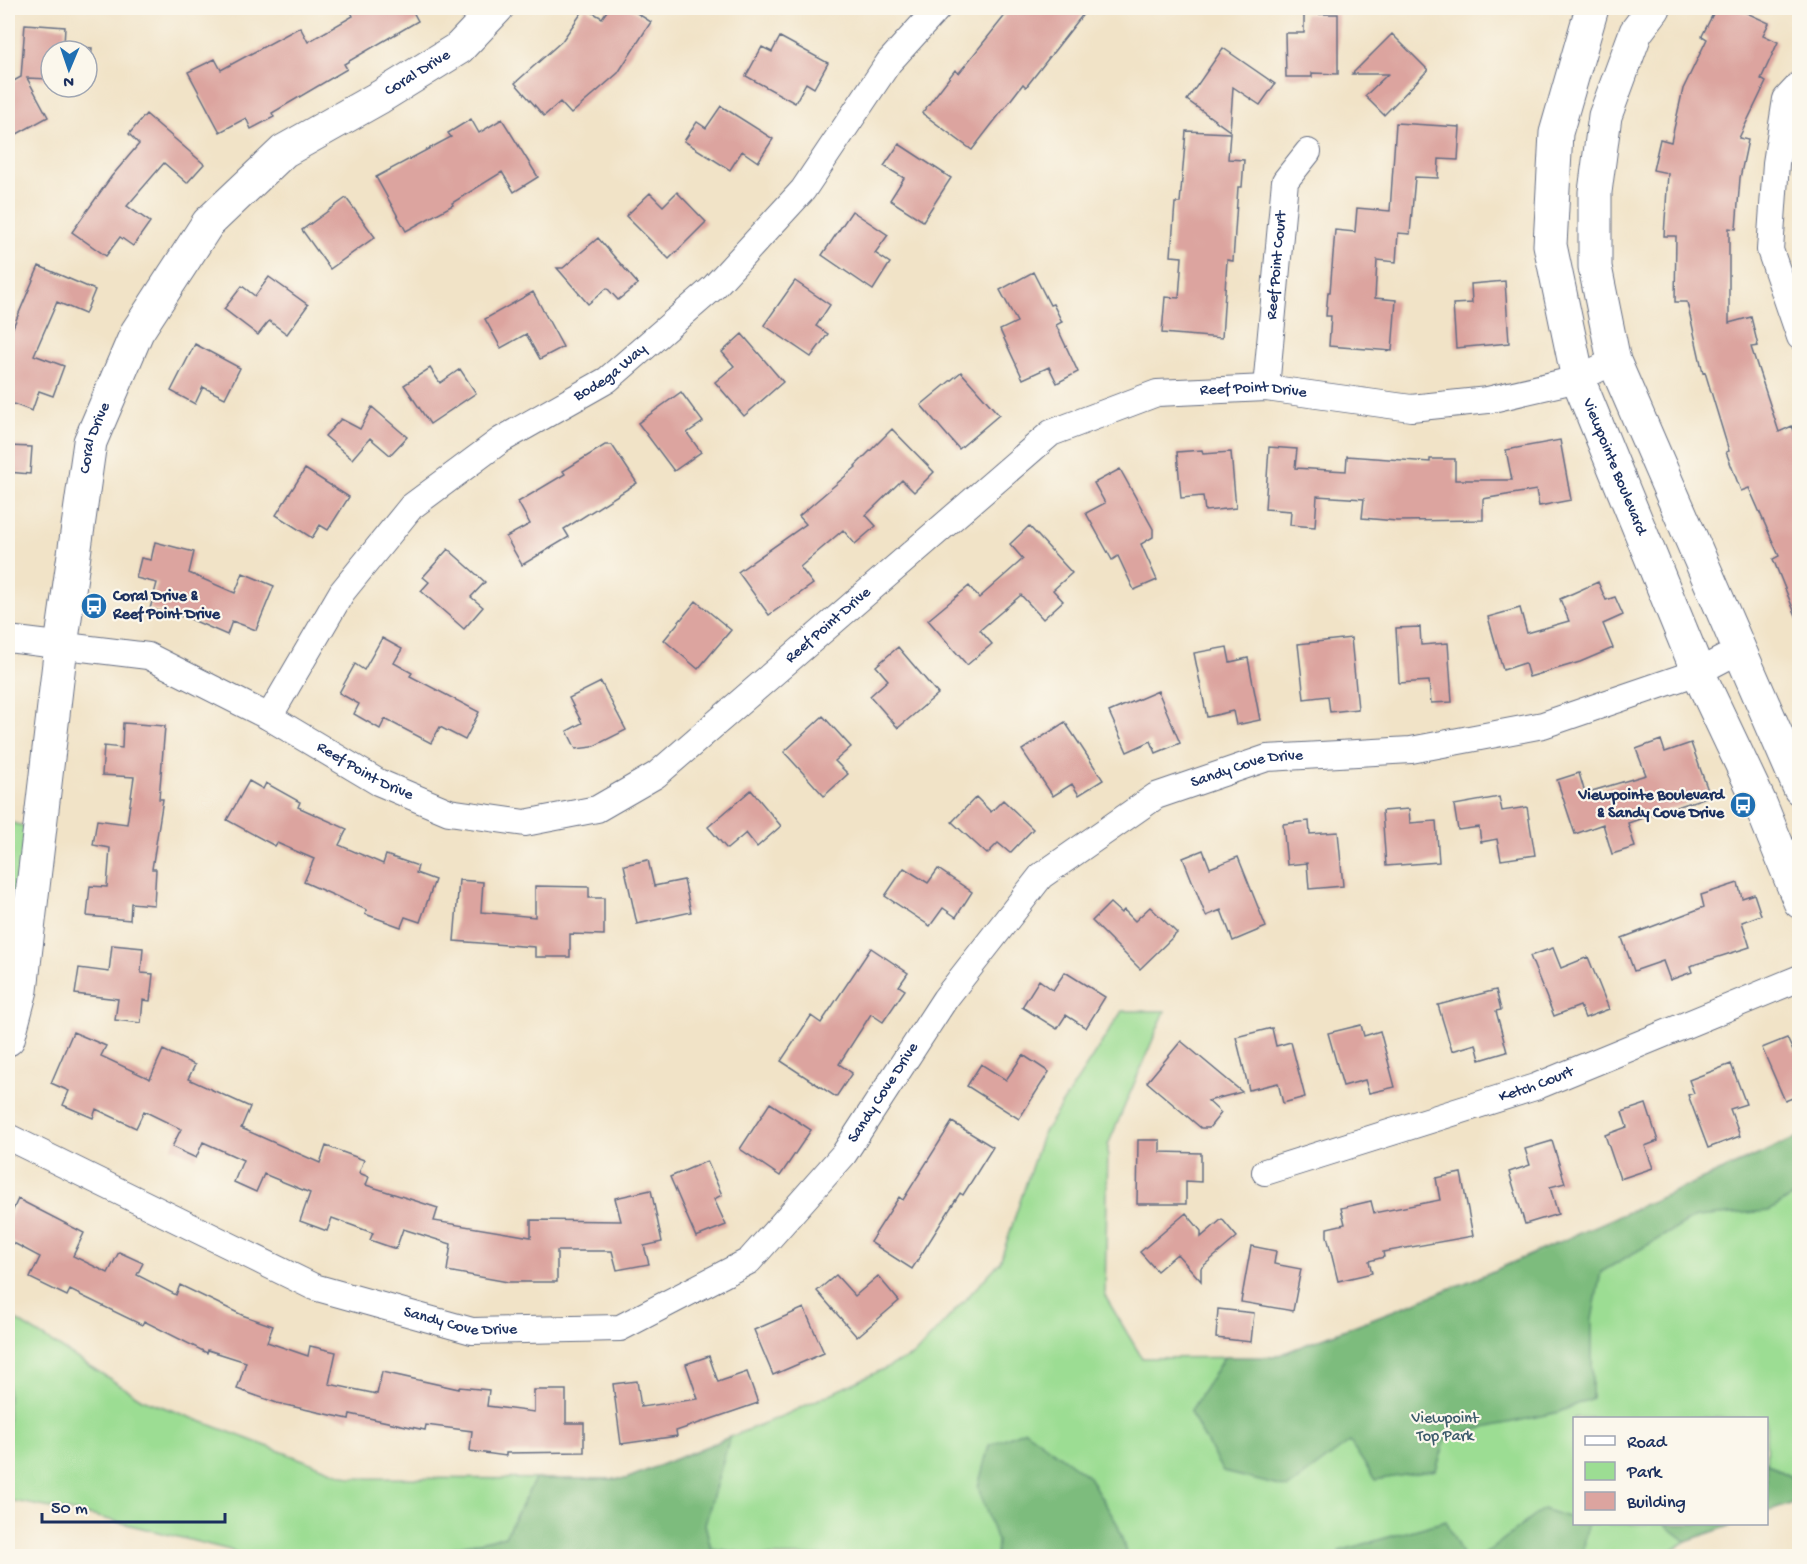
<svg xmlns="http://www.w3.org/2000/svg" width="1807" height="1564" font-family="'Gochi Hand',sans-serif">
  <rect width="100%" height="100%" fill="#fbf7ec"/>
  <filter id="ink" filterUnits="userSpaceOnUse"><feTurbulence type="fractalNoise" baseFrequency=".0167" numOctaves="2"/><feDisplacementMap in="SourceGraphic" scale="12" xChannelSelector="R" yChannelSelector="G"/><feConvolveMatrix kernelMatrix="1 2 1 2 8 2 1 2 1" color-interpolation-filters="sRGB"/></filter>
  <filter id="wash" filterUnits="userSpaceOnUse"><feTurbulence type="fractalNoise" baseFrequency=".008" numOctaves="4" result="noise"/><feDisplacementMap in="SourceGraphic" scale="24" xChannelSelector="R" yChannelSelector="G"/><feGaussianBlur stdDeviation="1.35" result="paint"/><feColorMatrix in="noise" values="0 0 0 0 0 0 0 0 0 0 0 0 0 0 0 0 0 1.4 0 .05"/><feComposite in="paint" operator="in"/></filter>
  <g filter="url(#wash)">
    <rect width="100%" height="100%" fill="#f1e3c7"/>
    <path fill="#9cdd93" stroke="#5c8678" stroke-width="1.5" d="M8,822l32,8 -32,209z
      M1122,1011h43l-57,134 -3,151 37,62 132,-1 201,-78 324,-142v364l-32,11 -1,-94h-192v106h161l-49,17 -24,15h-1422l-10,-6 -136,-34 -86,-16v-185l134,84 209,79 275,1 161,-65 127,-59 86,-93 42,-127z"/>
    <path fill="#7dbc7d" stroke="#4c766e" stroke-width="1.5" d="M1799,1137v55l-30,19 -73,6 -95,55 -9,47v79l-33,14 -112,24 -11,34 -61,10 -25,-38 -62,46 -65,-16 -33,-60 34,-55h50l201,-78z
      M1025,1430l64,47 29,48 9,31h-131l1,-15 -19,-54 11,-42z
      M730,1437l-25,87 6,24 49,8h-309l2,-8 52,-12 30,-57h91z
      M1766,1462l33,20v19l-32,11z
      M1543,1509l31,10v5h13l-4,32h-101z
      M1446,1521l17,35h-123l-1,-5z
      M1664,1524h71l-49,17z"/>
    <g id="blocks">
      <path fill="#dca49f" d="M349,8h62l7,13 -74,43 3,5 -75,44 2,4 -23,12 -5,-11 -26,14 -32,-60 27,-13 6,11 79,-43 8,15 45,-26z
        M585,8l17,10 7,-10h20l22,14 -33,51 -47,41 -11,-12 -16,14 -29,-33 47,-42z
        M1011,8h77l-62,79 -3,-3 -51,66 -50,-37 33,-43 4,3z
        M1716,8h20l33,15 -6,12 15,7 -17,37 5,3 -27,56 9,2 -8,38 -4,51 -7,-1v95l22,-6 7,29 -7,1 28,85 13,-6 8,18 -1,179 -26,-64 6,-3 -30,-68 -8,3 -15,-39 3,-1 -24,-79 -2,1 -16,-71h-12l1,-66h-12l4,-63 -15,-3 7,-31 11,3 12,-53 24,-50 -5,-3z
        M1304,14h34v60l-26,-1v4h-26l-1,-44h19z
        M25,24l40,3 -1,19 28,2 -3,34h-2v-31h-36v28l-24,-1 21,39 -40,22v-55l13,-7z
        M1392,34l36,36 -44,45 -19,-19 23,-22h-36z
        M780,37l48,26 -14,25 -8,-5 -11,20 -49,-27 16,-29 10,5z
        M1223,48l52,36 -15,21 -27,-18 -3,44 -43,-31z
        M721,106l52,33 -15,23 -16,-11 -12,19 -46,-29 13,-19 9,6z
        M146,114l58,50 -17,19 -23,-20 -37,43 23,16 -17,24 -13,-9 -14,19 -34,-24 39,-55 28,-33 -10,-10z
        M471,119l8,14 23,-14 36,58 -24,15 -12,-20 -50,31 1,2 -47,26 -30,-54 75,-40 -3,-4z
        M1396,123l64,4 -2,33 -19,-1 -1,19 -23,-1 -5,57 -12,-1 -2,29 -19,-2 -2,38 21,2 -4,51 -63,-5 2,-30h-5l2,-24h2l5,-62 20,2 2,-24 33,3z
        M1186,131l44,2 -2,26 16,1 -2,27h-4l-5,74 -6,-1 -5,78 -60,-5 3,-36 14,1 3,-41 -11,-1 4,-53h5z
        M899,144l52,34 -28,43 -33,-21 14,-22 -20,-12z
        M677,192l29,30 -37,37 -43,-43 24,-23 13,13z
        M346,198l29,39 -45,32 -28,-39z
        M852,211l36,24 -13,18 15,10 -17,27 -51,-35z
        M598,238l40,46 -20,16 -11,-12 -19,16 -31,-36h6z
        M39,266l56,24 -10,24 -28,-12 -23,53 30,11 -11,30 -14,-5 -7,20 -24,-9v-63z
        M1033,272l17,33 3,-1 9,18 -6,3 22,47 -21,11 -8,-16 -26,12 -23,-49 17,-8 -17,-32z
        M269,277l39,28 -21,29 -18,-13 -11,14 -34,-26 18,-23 13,10z
        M795,281l35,24 -14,21 12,8 -17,23 -47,-32z
        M1505,281l4,62 -53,5 -3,-44 19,-1 -1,-19z
        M533,292l30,55 -23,12 -14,-25 -25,14 -16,-29z
        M742,334l41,48 -39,34 -29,-34 19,-16 -12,-14z
        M195,344l45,24 -15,30 -22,-11 -8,17 -24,-13z
        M430,368l10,15 20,-14 16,24 -46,31 -26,-39z
        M961,372l38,43 -40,34 -38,-44z
        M681,392l22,30 -16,11 14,19 -27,19 -36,-48z
        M372,407l35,30 -17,18 -20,-17 -18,21 -27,-23 16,-17 19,10z
        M892,429l42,43 -20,20 -12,-12 -36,35 10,11 -21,18 -12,-14 -43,37 13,17 -44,31 -31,-43 68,-48 -7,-8 57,-49 -1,-1z
        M1560,440l11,60 -32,6 -3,-16 -53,9v21l-86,1 -35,-3 2,-19 -47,-3 -2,31 -25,-2 1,-14 -26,-2 4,-62 28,2 -2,19 51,3 1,-15 83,6v-3h25v21h57l-6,-30z
        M605,445h7l25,38 -73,46 5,8 -47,28 -16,-28 24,-13 -12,-22 47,-28 -2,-3z
        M8,446l24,1 -2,27 -22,-2z
        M1202,450l1,4 28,-2 5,56 -31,3 -2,-15 -22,2 -4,-46z
        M305,469l44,28 -21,33 -8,-5 -8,13 -36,-23z
        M1120,469l33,60v8l-12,7 16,36 -23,10 -16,-34 -6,4 -26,-47 19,-10 -11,-20z
        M1029,526l43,47 -19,17 10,11 -20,18 -22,-24 -41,35 12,14 -25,21 -39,-45 41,-34 10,12 44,-39 -13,-15z
        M155,542l39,10 -5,21 46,20 8,-20 31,13 -18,44 -24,-9 -5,14 -39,-17 -38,-9 7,-26 -21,-5 5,-20 10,2z
        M448,549l37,33 -14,15 12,10 -19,22 -43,-38 8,-9 -6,-5z
        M1598,582l8,18 9,-3 8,18 -20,9 10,24 -33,14 -51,15 -4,-14 -22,7 -15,-53 32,-9 7,25 42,-12 -9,-22z
        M696,601l35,29 -33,39 -34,-29z
        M1420,627l1,18 27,-2 4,59 -21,1 -2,-22 -30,2 -3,-55z
        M382,638l20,11 -8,14 18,10 -2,3 69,36 -14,28 -25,-13 -9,16 -46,-24 -5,10 -26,-15 5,-10 -20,-11 16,-29 9,6z
        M1351,638l7,71 -28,3 -2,-16 -24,3 -6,-55z
        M898,647l40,47 -40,34 -28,-32 18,-16 -12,-14z
        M1227,647l3,15 18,-4 12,62 -24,5 -3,-14 -26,6 -13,-64z
        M601,682l25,48 -34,17 -16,2 -9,-18 15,-8 -13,-25z
        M1158,691l22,52 -24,10 -5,-12 -24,11 -18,-40z
        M823,716l28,31 -16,14 13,13 -24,22 -40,-44z
        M1065,722l38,58 -24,15 -7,-11 -19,12 -31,-46z
        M123,723l42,3 -6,73h4l-11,70h4l-2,36 -23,-2 -1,17 -43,-4 3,-30 17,1 3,-39 -17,-3 4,-25 30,4 7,-47 -32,-2 2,-29 18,2z
        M1661,740l4,12 26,-9 19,53 -82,27 7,24 -23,7 -9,-30 -28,10 -18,-54 22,-7 6,20 61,-18 -10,-26z
        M249,781l14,8 3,-6 34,19 -2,5 49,22 -8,16 44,19 3,-9 32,11 -2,7 19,7 -15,42 -15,-5 -4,10 -36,-13 2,-4 -63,-28 10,-23 -37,-16 -2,3 -48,-26z
        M751,790l30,36 -24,21 -11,-14 -19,16 -19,-22z
        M976,797l15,15 12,-12 30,29 -23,24 -12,-10 -11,11 -35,-32z
        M1499,797l3,14 25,-4 8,48 -34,5 -4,-21 -16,3 -2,-15 -21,3 -4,-25z
        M1409,809l1,14 26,-2 3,41 -53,4 -4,-55z
        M1309,821l1,13 28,-2 5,54 -34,3 -2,-26 -20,2 -4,-41z
        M1203,850l7,18 28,-11 28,70 -33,14 -12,-31 -15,6 -23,-58z
        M648,860l6,26 30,-6 7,32 -54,12 -13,-59z
        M904,868l24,15 10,-14 34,23 -16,25 -13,-9 -13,18 -45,-30z
        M459,880l24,2 -2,30 54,5v-31l54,1v11h15v37l-34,-1v23h-35v-10l-81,-6z
        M1738,883l4,15 12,-4 7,21 -19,7 8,25 -60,19 2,6 -22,8 -7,-19 -29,10 -12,-33 82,-31 -3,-12z
        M1110,903l11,10 3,-3 11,11 15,-14 27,26 -37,36 -48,-48z
        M112,945l31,3 -2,25 12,1 -3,27 -7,-1 -2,23 -26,-3 3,-21 -43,-5 4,-26 30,4z
        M871,948l37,25 -9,13 6,4 -22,32 -12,-8 -32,50 13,9 -16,24 -55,-36 30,-45 10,7z
        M1553,948l8,20 27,-11 21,52 -24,9 -5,-12 -26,10 -24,-60z
        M1065,972l40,25 -19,31 -20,-13 -9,14 -35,-22 17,-27 14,10z
        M1496,990l5,20 -5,1 11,41 -27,8 -4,-16 -24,7 -14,-46z
        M1361,1025l3,11 16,-5 15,56 -26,6 -4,-13 -22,6 -15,-53z
        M1272,1028l4,18 15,-4 14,55 -22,6 -5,-20 -29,7 -13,-53z
        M73,1032l33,14 -5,10 49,23 13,-29 32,15 -7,14 62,28 -9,21 79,35 6,-17 38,14 -5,13 10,4 -3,8 72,23 -4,13 97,16v-17l90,1 -6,-23 36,-8 11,52 -18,4 5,18 -32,6 -5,-19h-55v31h-49l-61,-11 4,-27 -48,-15 -7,20 -26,-9 3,-7 -41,-15 -5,13 -27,-10 10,-28 -46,-19 -8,18 -22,-10 9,-22 -40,-18 -7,16 -24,-11 9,-18 -37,-18 -8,17 -40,-19 -3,9 -30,-13 6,-14 -18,-8z
        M1787,1038l6,13 7,-3v47l-15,6 -23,-53z
        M1181,1041l61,51 -34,9 13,12 -12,15h-8l-54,-46z
        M1023,1055l26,17 -30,47 -52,-33 14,-22 25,16z
        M1731,1064l15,40 -16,5 10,27 -32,12 -20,-53 6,-2 -5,-13z
        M770,1103l41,27 -31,46 -40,-27z
        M1646,1104l12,37 -13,5 8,22 -33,11 -15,-44 22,-8 -5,-15z
        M952,1122l41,25 -30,48 -3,-2 -48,76 -42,-27 29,-45 4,3z
        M1138,1140h22v12l41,1v29l-15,-1v23h-49z
        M1552,1141l13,42 -15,4 8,27 -33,10 -16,-52 21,-7 -5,-16z
        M707,1161l15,34 -8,4 12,26 -30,12 -26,-60z
        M1461,1173l12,63 -90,16 1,5 -15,4 3,12 -34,8 -11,-45v-8l18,-4 -4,-16 30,-7 3,12 66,-13 -4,-22z
        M18,1199l66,34 -11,23 35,17 11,-21 24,11 -6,12 39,20 4,-10 62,30 31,11 -6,16 41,14 2,-10 26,6 -7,32 48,10 5,-22 77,17v-2l30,3 -2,16 47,6v-22h32v33h18v29l-78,1v3l-36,-5 2,-20 -46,-6 -1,5 -75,-16 -1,5 -72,-16 -40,-14 9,-27 -38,-12 -1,3 -63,-32 -2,4 -72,-35 -3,6 -37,-18 10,-21 -32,-17v-19z
        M1186,1213l15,18v6l21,-18 15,18 -36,31v13l-24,-27 -20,17 -17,-19z
        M1251,1246l25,5 -2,13 27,5 -8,42 -52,-9z
        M836,1275l19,21 23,-20 21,25 -42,36 -40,-46z
        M804,1308l20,45 -51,22 -19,-45z
        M1218,1309l36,4 -3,29 -35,-4z
        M709,1356l9,26 29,-10 11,31 -82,28 1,5 -56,8 -8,-60 24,-3 4,26 57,-8 -12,-35z"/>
    </g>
  </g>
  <g filter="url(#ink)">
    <use href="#blocks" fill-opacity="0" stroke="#666e83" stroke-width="1.5"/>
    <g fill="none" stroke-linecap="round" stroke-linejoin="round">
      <defs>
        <g id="street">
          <path d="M1800,84l-14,15 -10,64 -6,87 30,87"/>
          <path id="s1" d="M1266,388l19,-207 23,-29"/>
          <path id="s2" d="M8,639l140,17 121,61 109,65 71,30 76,11 72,-14 59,-34 395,-342 106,-40 109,-5 145,20 77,-8 90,-21 36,-18"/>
          <path id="s3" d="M269,717l73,-125 69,-85 90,-67 106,-60 107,-93 89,-97 86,-128 49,-54"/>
          <path id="s4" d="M8,1137l306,150 158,44 148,-3 129,-67 95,-107 101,-155 96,-123 115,-80 111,-38 144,-8 132,-25 155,-53 42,-22"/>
          <path id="s5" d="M1265,1172l270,-85 265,-109"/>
        </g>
        <g id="secondary">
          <path id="s6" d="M1592,8l-36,125 -6,112 28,134 120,293 62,131 40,99"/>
          <path d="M1654,8l-18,24 -31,84 -10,76v75l19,94 186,428"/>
          <path id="s7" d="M8,1039l13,-49 40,-344 29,-204 47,-110 71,-109 76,-72 96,-54 79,-49 38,-40"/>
        </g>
      </defs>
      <use href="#street" stroke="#666e83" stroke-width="28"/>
      <use href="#secondary" stroke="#666e83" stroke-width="35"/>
      <use href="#street" stroke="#fff" stroke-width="26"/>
      <use href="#secondary" stroke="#fff" stroke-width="33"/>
    </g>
  </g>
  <defs>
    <symbol id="bus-disc" viewBox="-11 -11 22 22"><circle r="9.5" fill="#1f6fb2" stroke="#fbf7ec"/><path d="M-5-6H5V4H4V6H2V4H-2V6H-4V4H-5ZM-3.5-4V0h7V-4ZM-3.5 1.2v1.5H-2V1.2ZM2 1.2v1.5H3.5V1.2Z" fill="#fff"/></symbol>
  </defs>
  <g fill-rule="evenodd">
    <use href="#bus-disc" x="79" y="591" width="30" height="30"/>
    <use href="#bus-disc" x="1728" y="790" width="30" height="30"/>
  </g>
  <g text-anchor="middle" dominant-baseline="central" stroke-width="4.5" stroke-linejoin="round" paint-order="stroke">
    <g font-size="16" fill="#1b2f5e" stroke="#fbf7ec">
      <text stroke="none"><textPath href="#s7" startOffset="1112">Coral Drive</textPath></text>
      <text stroke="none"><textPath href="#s1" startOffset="123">Reef Point Court</textPath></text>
      <text stroke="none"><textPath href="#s3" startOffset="495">Bodega Way</textPath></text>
      <text stroke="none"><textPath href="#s2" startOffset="1431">Reef Point Drive</textPath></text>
      <text stroke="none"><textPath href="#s7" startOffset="608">Coral Drive</textPath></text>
      <text stroke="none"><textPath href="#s6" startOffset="474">Viewpointe Boulevard</textPath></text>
      <text stroke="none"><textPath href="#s2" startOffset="927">Reef Point Drive</textPath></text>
      <text stroke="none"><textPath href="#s2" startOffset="387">Reef Point Drive</textPath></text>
      <text stroke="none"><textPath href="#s4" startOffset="1518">Sandy Cove Drive</textPath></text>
      <text stroke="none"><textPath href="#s5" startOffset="285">Ketch Court</textPath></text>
      <text stroke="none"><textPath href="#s4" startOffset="1014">Sandy Cove Drive</textPath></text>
      <text stroke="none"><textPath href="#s4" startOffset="492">Sandy Cove Drive</textPath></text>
    </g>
    <g font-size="16" font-weight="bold" fill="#1b2f5e" stroke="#fbf7ec" text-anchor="start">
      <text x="113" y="597">Coral Drive &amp;<tspan x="113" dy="18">Reef Point Drive</tspan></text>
      <text x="1724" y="796" text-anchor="end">Viewpointe Boulevard<tspan x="1724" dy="18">&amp; Sandy Cove Drive</tspan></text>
    </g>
    <g font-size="16" fill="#3b5a6b" stroke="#fbf7ec">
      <text x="1445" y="1419">Viewpoint<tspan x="1445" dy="18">Top Park</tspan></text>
    </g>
  </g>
  <rect width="1807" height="1564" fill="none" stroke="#fbf7ec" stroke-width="30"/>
  <rect x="1573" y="1417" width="195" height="108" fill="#fbf7ec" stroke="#a1a7b3" stroke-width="1.5"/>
  <rect x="1585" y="1436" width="30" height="9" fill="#ffffff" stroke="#a1a7b3" stroke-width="1.5"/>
  <text x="1627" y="1447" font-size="18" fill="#1b2f5e">Road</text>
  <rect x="1585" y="1462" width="30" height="18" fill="#9cdd93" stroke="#a1a7b3" stroke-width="1.5"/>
  <text x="1627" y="1477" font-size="18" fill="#1b2f5e">Park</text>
  <rect x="1585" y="1492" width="30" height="18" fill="#dca49f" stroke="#a1a7b3" stroke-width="1.5"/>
  <text x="1627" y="1507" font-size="18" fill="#1b2f5e">Building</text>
  <g transform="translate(69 69) rotate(182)"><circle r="28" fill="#fbf7ec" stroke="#a1a7b3" stroke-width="1.5"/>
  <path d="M0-4.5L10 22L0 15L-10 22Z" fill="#1f6fb2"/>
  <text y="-9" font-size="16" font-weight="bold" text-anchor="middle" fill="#1b2f5e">N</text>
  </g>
  <path d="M42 1513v9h183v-9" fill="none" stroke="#1b2f5e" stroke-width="3"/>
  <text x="51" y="1513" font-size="18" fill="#1b2f5e" stroke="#fbf7ec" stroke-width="4.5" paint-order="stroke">50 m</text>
</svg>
